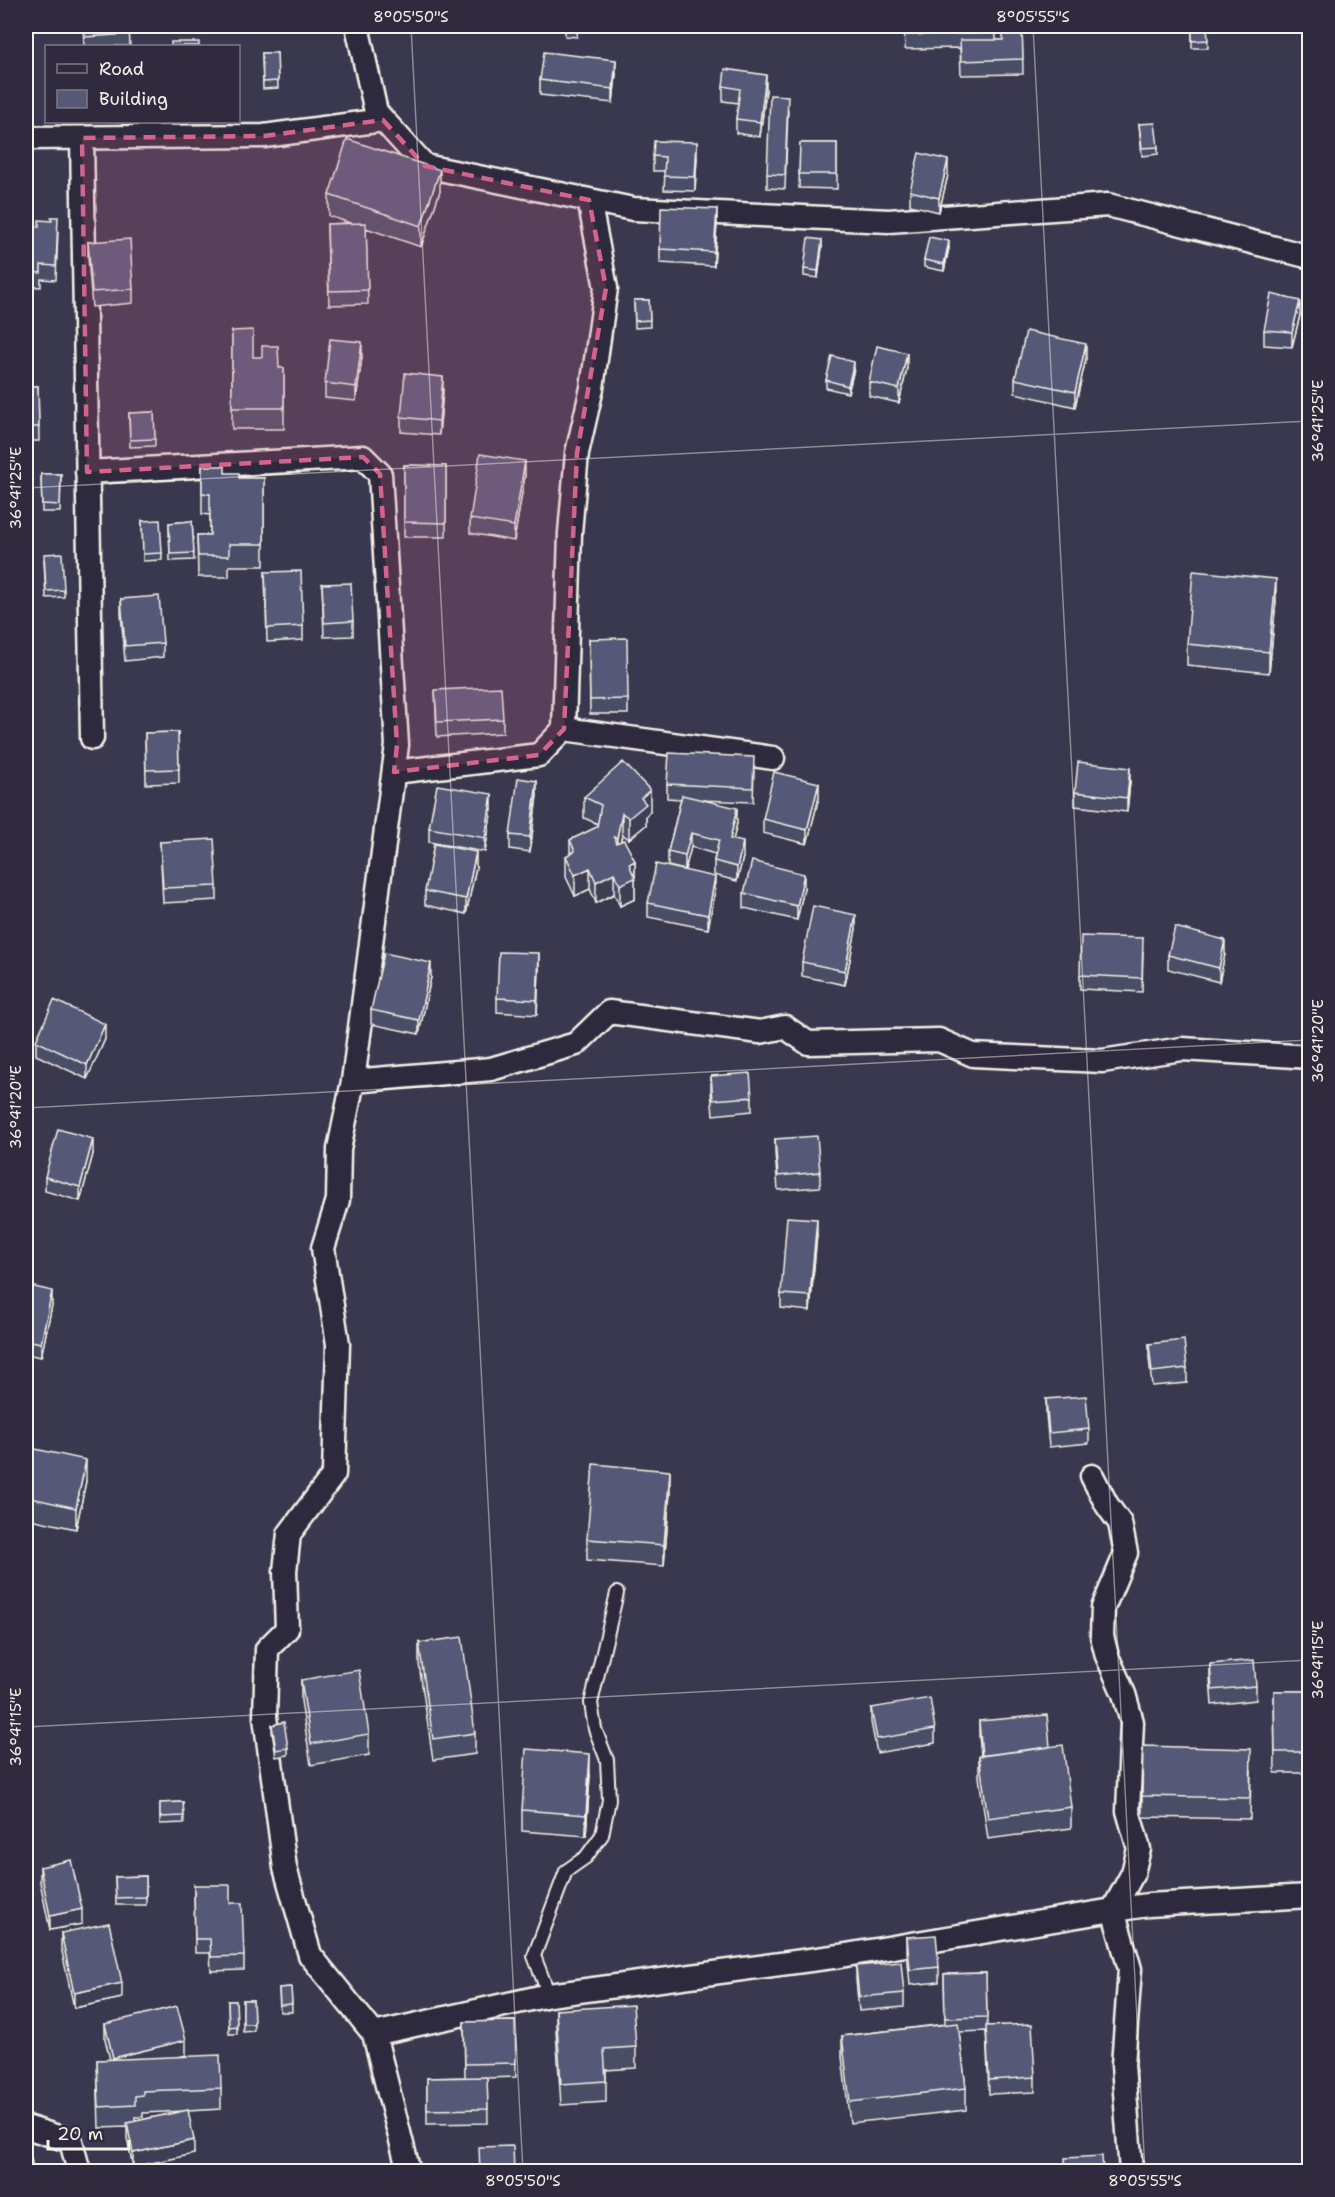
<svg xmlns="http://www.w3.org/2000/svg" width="1335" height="2197" font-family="'Shantell Sans',sans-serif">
  <rect width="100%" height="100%" fill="#3a384e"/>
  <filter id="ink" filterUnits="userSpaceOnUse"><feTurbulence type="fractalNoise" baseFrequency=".0167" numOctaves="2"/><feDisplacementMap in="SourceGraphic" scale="12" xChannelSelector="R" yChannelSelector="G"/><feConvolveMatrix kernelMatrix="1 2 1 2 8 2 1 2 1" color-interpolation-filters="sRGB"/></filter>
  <g filter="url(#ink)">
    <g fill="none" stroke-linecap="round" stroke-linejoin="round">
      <defs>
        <path id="lane" d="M549,1995l-15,-39 32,-85 20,-14 16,-22 7,-35 -2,-40 -12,-31 -4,-26 26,-110"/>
        <path id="street" d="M357,26l19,86 49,54 208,43 256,12 219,-16 202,52
          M26,138l238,-2 119,-16
          M82,138l10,600
          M87,472l276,-15 17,17 17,271 -44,336
          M564,729l209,29
          M394,772l145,-17 25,-26 6,-196 7,-80 15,-65 14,-100 -17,-88
          M1092,1476l15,29 13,18 6,30 -23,55 -1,28 5,20 17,38 8,28 -4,89 11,38 -6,24 -20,37 17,59 -7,96 8,107
          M374,2034l-64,-79 -25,-87 -20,-151 2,-68 20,-20 -2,-58 4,-37 45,-60 4,-130 -15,-96 15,-48 1,-51 14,-68 138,-12 85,-25 33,-32 151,20 25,-5 23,16 131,-3 34,15 129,6 80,-12 128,8
          M26,2127l45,14 8,31
          M409,2172l-35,-138 175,-39 291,-39 273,-46 35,-5 162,-9"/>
      </defs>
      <use href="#lane" stroke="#f4f1e8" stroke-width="16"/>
      <use href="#street" stroke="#f4f1e8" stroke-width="27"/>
      <use href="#lane" stroke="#2f2a3d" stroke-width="12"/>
      <use href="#street" stroke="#2f2a3d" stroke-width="22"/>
    </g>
    <path fill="#494d65" stroke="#f4f1e8" stroke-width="1.5" fill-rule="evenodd" d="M83,26h46l1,20h-46z
      M137,26h27v1l-27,2z
      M565,26h13l-1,11 -12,-1z
      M904,26h92v14h7l19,-14 1,48 -62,1 -1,-27 -55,1z
      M1192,26h15l1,22h-16z
      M262,53h15l1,35 -15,1z
      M616,74l-3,29 -73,-8v-15z
      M723,86l43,4 -6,47 -24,-4v-14l2,-16 -15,-2z
      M788,110l-3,79 -18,-1v-14z
      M1139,124l19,23v7l-16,2z
      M800,143h37v46l-38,-1z
      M653,156l44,1 -2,34 -31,-1 1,-19h-12z
      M948,175l-9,37 -29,-7v-14z
      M440,191l-19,56 -55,-19 2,76 -39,1 -2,-81 23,-1 -21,-7v-21z
      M717,223l-3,43 -54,-3v-14z
      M26,227l32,4 -2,49 -15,-1v8l-15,-1z
      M88,242l45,47v14l-41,4 -4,-51z
      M822,247l-4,31 -14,-2v-7z
      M949,248l-5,23 -20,-4v-7z
      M634,300h15l1,27 -15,1z
      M1300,315l-8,32 -28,-2v-15z
      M232,331l21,26 26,11h5v61h-52z
      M362,357l-6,44 -31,-3v-15z
      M1086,358l-11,49 -60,-14v-14z
      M907,368l-8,35 -30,-7v-14z
      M854,369l-6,24 -22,-5v-8z
      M26,386h12l1,55h-13z
      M443,391l-4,44 -38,-3v-15z
      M154,412l1,34 -25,1 -1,-34z
      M404,465l42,1v71h-42z
      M202,466l37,12h25v88h-35v11h-31l-1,-42h13v-20l-8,-1z
      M41,474h20l-1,38h-18z
      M525,475l-11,66 -44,-8v-14z
      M142,521l20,32v7l-19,1z
      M192,521l2,39 -24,1 -1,-38z
      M44,561l20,29v7l-18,1z
      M265,572l38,54v14l-36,2z
      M322,584l31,37v15l-29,1z
      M121,599l42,44v14l-38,4 -4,-47z
      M1276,600l-7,73 -82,-8v-21z
      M589,639l39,60v15h-38z
      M435,690l68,29v14l-66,4z
      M178,732l1,51 -33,1 -1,-51z
      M754,771l-1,31 -52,-2 36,23 -4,17 10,17 -6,24 -23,-6v-14l1,-7 -24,-7 -6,23 -17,-4v-14l13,-53 -14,-1v-14z
      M1130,782l-3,30 -52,-6v-14z
      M537,795l-7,57 -20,-3v-14z
      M584,797l66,14 -4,5v9l-17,14 -7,-5 -1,7 14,20v38l-15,7 -6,-12 -18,9 -6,-14 -15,7 -9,-19v-21l4,-2v-14l27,-13 1,-3 -14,-6z
      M819,797l-12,47 -44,-11v-14z
      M492,808l-7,44 -56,-10v-14z
      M160,842l57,44v14l-54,3z
      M476,867l-10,47 -41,-9v-14z
      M26,883l4,15 -2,19 -2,-1z
      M804,888l-7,32 -53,-12v-15z
      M715,891l-7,38 -60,-12v-14z
      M856,929l-11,56 -43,-9v-14z
      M1143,952l-1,40 -62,-3v-14z
      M1225,954l-6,28 -51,-13v-14z
      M539,968l-2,47 -40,-3v-14z
      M431,977l-12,57 -48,-10v-14z
      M105,1039l-18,40 -51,-24v-14z
      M711,1076l41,21v14l-39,4 -2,-24z
      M775,1139l45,33v15l-42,3 -3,-37z
      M93,1154l-13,47 -35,-10v-14z
      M817,1234l-7,77 -29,-3v-14z
      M26,1285l26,20 -11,52 -15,-3z
      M1149,1344l38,24v15l-35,3 -3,-28z
      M1046,1399l43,30v14l-40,4 -3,-33z
      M26,1447l60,34 -10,48 -50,-11z
      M670,1492l-6,74 -77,-6v-21z
      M419,1643l56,90v21l-42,6 -14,-96z
      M1210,1664l46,22v14l-44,5 -2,-27z
      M301,1680l68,54v21l-58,10 -10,-64z
      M1274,1691h36v82h-35z
      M871,1708l64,21v14l-58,10 -6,-31z
      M979,1721l71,26 21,60v21l-83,11 -9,-62v-21h2l-2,-20z
      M272,1725l16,23v7l-12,2 -4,-25z
      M1251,1770l-1,49 -108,-2v-21z
      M590,1775l-4,61 -64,-5v-21z
      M183,1802l1,21 -24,1v-21z
      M40,1867l42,57 -32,6 -10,-48z
      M146,1876v29h-30l-1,-28z
      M194,1885l50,71v14l-33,1 -1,-18h-15z
      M26,1919l2,13v14l-2,1z
      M61,1933l61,65 -48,10 -13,-61z
      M907,1937l32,30v15l-29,3 -3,-33z
      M856,1966l48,27v14l-45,4 -3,-31z
      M986,1973l1,53 48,51v15l-46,2 -3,-63 -27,1 7,56v22l-116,13 -8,-66v-21l103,-12 -1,-50z
      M291,1987l1,25h-12l-1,-24z
      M243,2000h10l1,31 -11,1z
      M228,2001h8l1,33h-8z
      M556,2010l80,37v21l-30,2v32l-45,3 -5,-74z
      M515,2021l1,56 -29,1 1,45 -61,1v-46l38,-1 -1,-55z
      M105,2024l81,31 -10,2 45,31v21l-33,2 6,43 -61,13 -6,-29v-11l-28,1 -2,-68h13l-5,-21zM185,2111l-50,10v-4h8v-4z"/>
    <path fill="#3c3e53" stroke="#f4f1e8" stroke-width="1.5" d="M616,60v14l-3,29v-14z
      M766,75v15l-6,47v-15z
      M697,142v15l-2,34v-14z
      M948,160v15l-9,37v-14z
      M440,170v21l-19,56v-21z
      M717,209v14l-3,43v-14z
      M822,240v7l-4,31v-7z
      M949,241v7l-5,23v-7z
      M1300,301v14l-8,32v-15z
      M362,342v15l-6,44v-14z
      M1086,344v14l-11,49v-15z
      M907,353v15l-8,35v-14z
      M854,362v7l-6,24v-7z
      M443,377v14l-4,44v-14z
      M525,461v14l-11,66v-15z
      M1276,579v21l-7,73v-21z
      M1130,768v14l-3,30v-14z
      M537,781v14l-7,57v-15z
      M819,783v14l-12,47v-14z
      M650,790v21l-4,5v9l-17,14v-21l12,-20z
      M492,794v14l-7,44v-14z
      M737,808v15l-7,30v-14z
      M622,813v21l-5,25v-21z
      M691,833v14l-6,23v-14z
      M743,842v15l-6,24v-14z
      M476,852v15l-10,47v-15z
      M635,861v38l-15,7v-21l9,-21z
      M590,868v21l-15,7v-21z
      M614,873v21l-18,9v-21z
      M804,874v14l-7,32v-14z
      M715,877v14l-7,38v-14z
      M30,883v15l-2,19v-15z
      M856,915v14l-11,56v-14z
      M1225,940v14l-6,28v-14z
      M539,953v15l-2,47v-15z
      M431,963v14l-12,57v-14z
      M105,1024v15l-18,40v-14z
      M93,1139v15l-13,47v-14z
      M817,1219v15l-7,77v-15z
      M52,1291v14l-11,52v-14z
      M86,1460v21l-10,48v-21z
      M670,1471v21l-6,74v-21z
      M590,1754v21l-4,61v-21z
      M82,1909v15l-32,6v-14z
      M122,1983v15l-48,10v-15z
      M186,2040v15l-73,18v-15z
      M194,2140v14l-61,13v-14z"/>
    <path fill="#555976" stroke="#f4f1e8" stroke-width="1.5" d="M84,26h45l1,8 -45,3z
      M565,26h12v4l-12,-1z
      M905,26h91v7l-91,2z
      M1003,26h19l1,33 -62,2 -1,-21h43z
      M1192,26h15l1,14 -16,1z
      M171,42h28v4h-28z
      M544,52l72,8 -3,29 -73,-9z
      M262,53h15l1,28 -15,1z
      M725,69l41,6 -6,47 -24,-3 4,-30 -17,-3z
      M770,95l18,1 -3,79 -18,-1z
      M1155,123l3,24 -16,1 -3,-24z
      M347,139l93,31 -19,56 -92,-31z
      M654,141l43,1 -2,35 -31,-1 1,-19 -12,-1z
      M800,143h37v31h-38z
      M919,153l29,7 -9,38 -29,-7z
      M661,207l56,2 -3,43 -54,-3z
      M51,217h7l-2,49 -15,-1v8l-15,-1v-45h13v-7l13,1z
      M366,223l2,67 -39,1 -2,-67z
      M929,237l20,4 -5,23 -20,-4z
      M808,238l14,2 -4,31 -14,-2z
      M130,239l3,50 -41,3 -4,-50z
      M1271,294l29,7 -8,31 -28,-2z
      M634,300h15l1,20 -15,1z
      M253,330v27h9v-11h16l1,22h5v40h-52v-77z
      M1026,331l60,13 -11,48 -60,-13z
      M330,339l32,3 -6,45 -31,-4z
      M877,346l30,7 -8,36 -30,-7z
      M832,356l22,6 -6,24 -22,-6z
      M405,373l38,4 -4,44 -38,-4z
      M26,386h12l1,41h-13z
      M154,412l1,27 -25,1 -1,-27z
      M480,454l45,7 -11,65 -44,-7z
      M404,465l42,1v57l-42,-1z
      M202,466h23v7h14v5h25v66h-35v12h-31l-1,-21h13v-41l-8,-1z
      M41,474h20l-1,31 -18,-1z
      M160,520l2,33 -19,1 -1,-33z
      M192,521l2,32 -24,1 -1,-31z
      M62,553l2,37 -18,1 -2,-37z
      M301,571l2,55 -36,2 -2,-56z
      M1193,571l83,8 -7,73 -82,-8z
      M351,583l2,38 -29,2 -2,-39z
      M159,596l4,47 -38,3 -4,-47z
      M627,638l1,61 -38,1 -1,-61z
      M501,687l2,32 -66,3 -2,-32z
      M178,732l1,37 -33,1 -1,-37z
      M669,753l85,4 -1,31 -86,-4z
      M623,762l27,28 -9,8 5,6 -17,14 -7,-5 -5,25 -3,-1 2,6 8,-3 11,21 -6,3 6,14 -15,7 -6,-12 -18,9 -6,-14 -15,7 -9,-19 9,-5 -5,-11 27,-13 4,-22 -17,-8z
      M1078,762l52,6 -3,30 -52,-6z
      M774,772l45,11 -12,47 -44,-11z
      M518,778l19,3 -7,56 -20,-2z
      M437,785l55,9 -7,44 -56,-10z
      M682,795l55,13 -7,31 13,3 -6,25 -23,-6 5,-21 -28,-7 -6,23 -17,-4z
      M214,839l3,47 -54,2 -3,-46z
      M434,844l42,8 -10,47 -41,-8z
      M752,861l52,13 -7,32 -53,-13z
      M656,864l59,13 -7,38 -60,-12z
      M26,883h4l-2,19h-2z
      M813,906l43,9 -11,56 -43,-9z
      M1175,927l50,13 -6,28 -51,-13z
      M1081,936l62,2 -1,40 -62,-3z
      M499,952l40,1 -2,47 -40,-2z
      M384,953l47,10 -12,57 -48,-10z
      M54,1000l51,24 -18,41 -51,-24z
      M750,1073l2,24 -39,3 -2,-24z
      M58,1129l35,10 -13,48 -35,-10z
      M817,1136l3,36 -42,4 -3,-37z
      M787,1217l30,2 -7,77 -29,-2z
      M26,1285l26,6 -11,52 -15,-3z
      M1184,1340l3,28 -35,4 -3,-28z
      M1086,1396l3,33 -40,4 -3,-34z
      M26,1447l60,13 -10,48 -50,-11z
      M593,1464l77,7 -6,74 -77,-6z
      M462,1637l13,96 -42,6 -14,-96z
      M1254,1660l2,26 -44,4 -2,-26z
      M359,1670l10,64 -58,10 -10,-64z
      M1274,1691h36v61h-35z
      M930,1698l5,31 -58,10 -6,-31z
      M1047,1715l3,32 -68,9 -3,-35z
      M284,1722l4,26 -12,2 -4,-25z
      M1063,1745l8,62 -83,11 -9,-62z
      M1143,1746l108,3 -1,49 -108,-2z
      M526,1749l64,5 -4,61 -64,-5z
      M183,1802l1,14 -24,1v-14z
      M71,1860l11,49 -32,7 -10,-49z
      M146,1876v21l-30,1 -1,-21z
      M194,1885h36v18h12l2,53 -33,1 -1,-18h-15z
      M26,1919l2,13h-2z
      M109,1923l13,60 -48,10 -13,-60z
      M936,1935l3,32 -29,3 -3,-33z
      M901,1962l3,31 -45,4 -3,-31z
      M986,1973l1,44 -42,1 -1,-44z
      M291,1987l1,17 -12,1 -1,-17z
      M243,2000h10l1,24h-11z
      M228,2001h8l1,25 -8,1z
      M633,2005l3,42 -32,2 2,32 -45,3 -5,-74z
      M177,2006l9,34 -73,18 -8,-34z
      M515,2021l1,42 -51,1 -1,-42z
      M958,2023l8,65 -116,14 -8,-66z
      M1032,2024l3,53 -46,3 -3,-54z
      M220,2055l1,33 -78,3v4l-8,1v9l-36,2 -2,-47z
      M487,2077l1,32 -61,1v-32z
      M188,2110l6,30 -61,13 -6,-30z
      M26,2144h2l6,28h-8z
      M513,2146l1,26h-34l-1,-25z
      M1102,2156l1,16h-37l-1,-14z"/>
  </g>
  <path fill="#d4648c" fill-opacity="0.2" stroke="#d4648c" stroke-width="4.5" stroke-dasharray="12 8" stroke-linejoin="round" d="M383,120l42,46 164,34 17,88 -29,165 -13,276 -25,26 -145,17 3,-27 -17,-271 -17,-17 -276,15 -5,-334 182,-2z"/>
  <path fill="none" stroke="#f4f1e8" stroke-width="1.5" stroke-opacity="0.45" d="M411,26l112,2146M1033,26l112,2146M26,488l1284,-67M26,1108l1284,-68M26,1727l1284,-67"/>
  <rect width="1335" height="2197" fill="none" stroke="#2f2a3d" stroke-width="66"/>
  <rect x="45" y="45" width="195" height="78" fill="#2f2a3d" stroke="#7e7a81" stroke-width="1.5"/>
  <rect x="57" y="64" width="30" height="9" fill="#2f2a3d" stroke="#7e7a81" stroke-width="1.5"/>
  <text x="99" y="75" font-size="18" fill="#f4f1e8">Road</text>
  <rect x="57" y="90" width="30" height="18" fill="#555976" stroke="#7e7a81" stroke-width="1.5"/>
  <text x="99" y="105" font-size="18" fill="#f4f1e8">Building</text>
  <path d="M48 2140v9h81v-9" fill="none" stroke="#f4f1e8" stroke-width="3"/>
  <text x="57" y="2140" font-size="18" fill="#f4f1e8" stroke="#2f2a3d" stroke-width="4.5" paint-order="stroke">20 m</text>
  <rect x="33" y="33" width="1269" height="2131" fill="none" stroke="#f4f1e8" stroke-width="2"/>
  <g font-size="15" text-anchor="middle" fill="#f4f1e8">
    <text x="411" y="22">8°05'50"S</text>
    <text x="1033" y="22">8°05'55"S</text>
    <text transform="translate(1318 421) rotate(-90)" y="5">36°41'25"E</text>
    <text transform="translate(16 488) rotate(-90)" y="5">36°41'25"E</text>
    <text transform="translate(1318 1041) rotate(-90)" y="5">36°41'20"E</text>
    <text transform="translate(16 1107) rotate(-90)" y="5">36°41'20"E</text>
    <text transform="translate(1318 1660) rotate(-90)" y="5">36°41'15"E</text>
    <text transform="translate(16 1727) rotate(-90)" y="5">36°41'15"E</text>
    <text x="523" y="2186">8°05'50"S</text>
    <text x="1145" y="2186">8°05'55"S</text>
  </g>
</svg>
